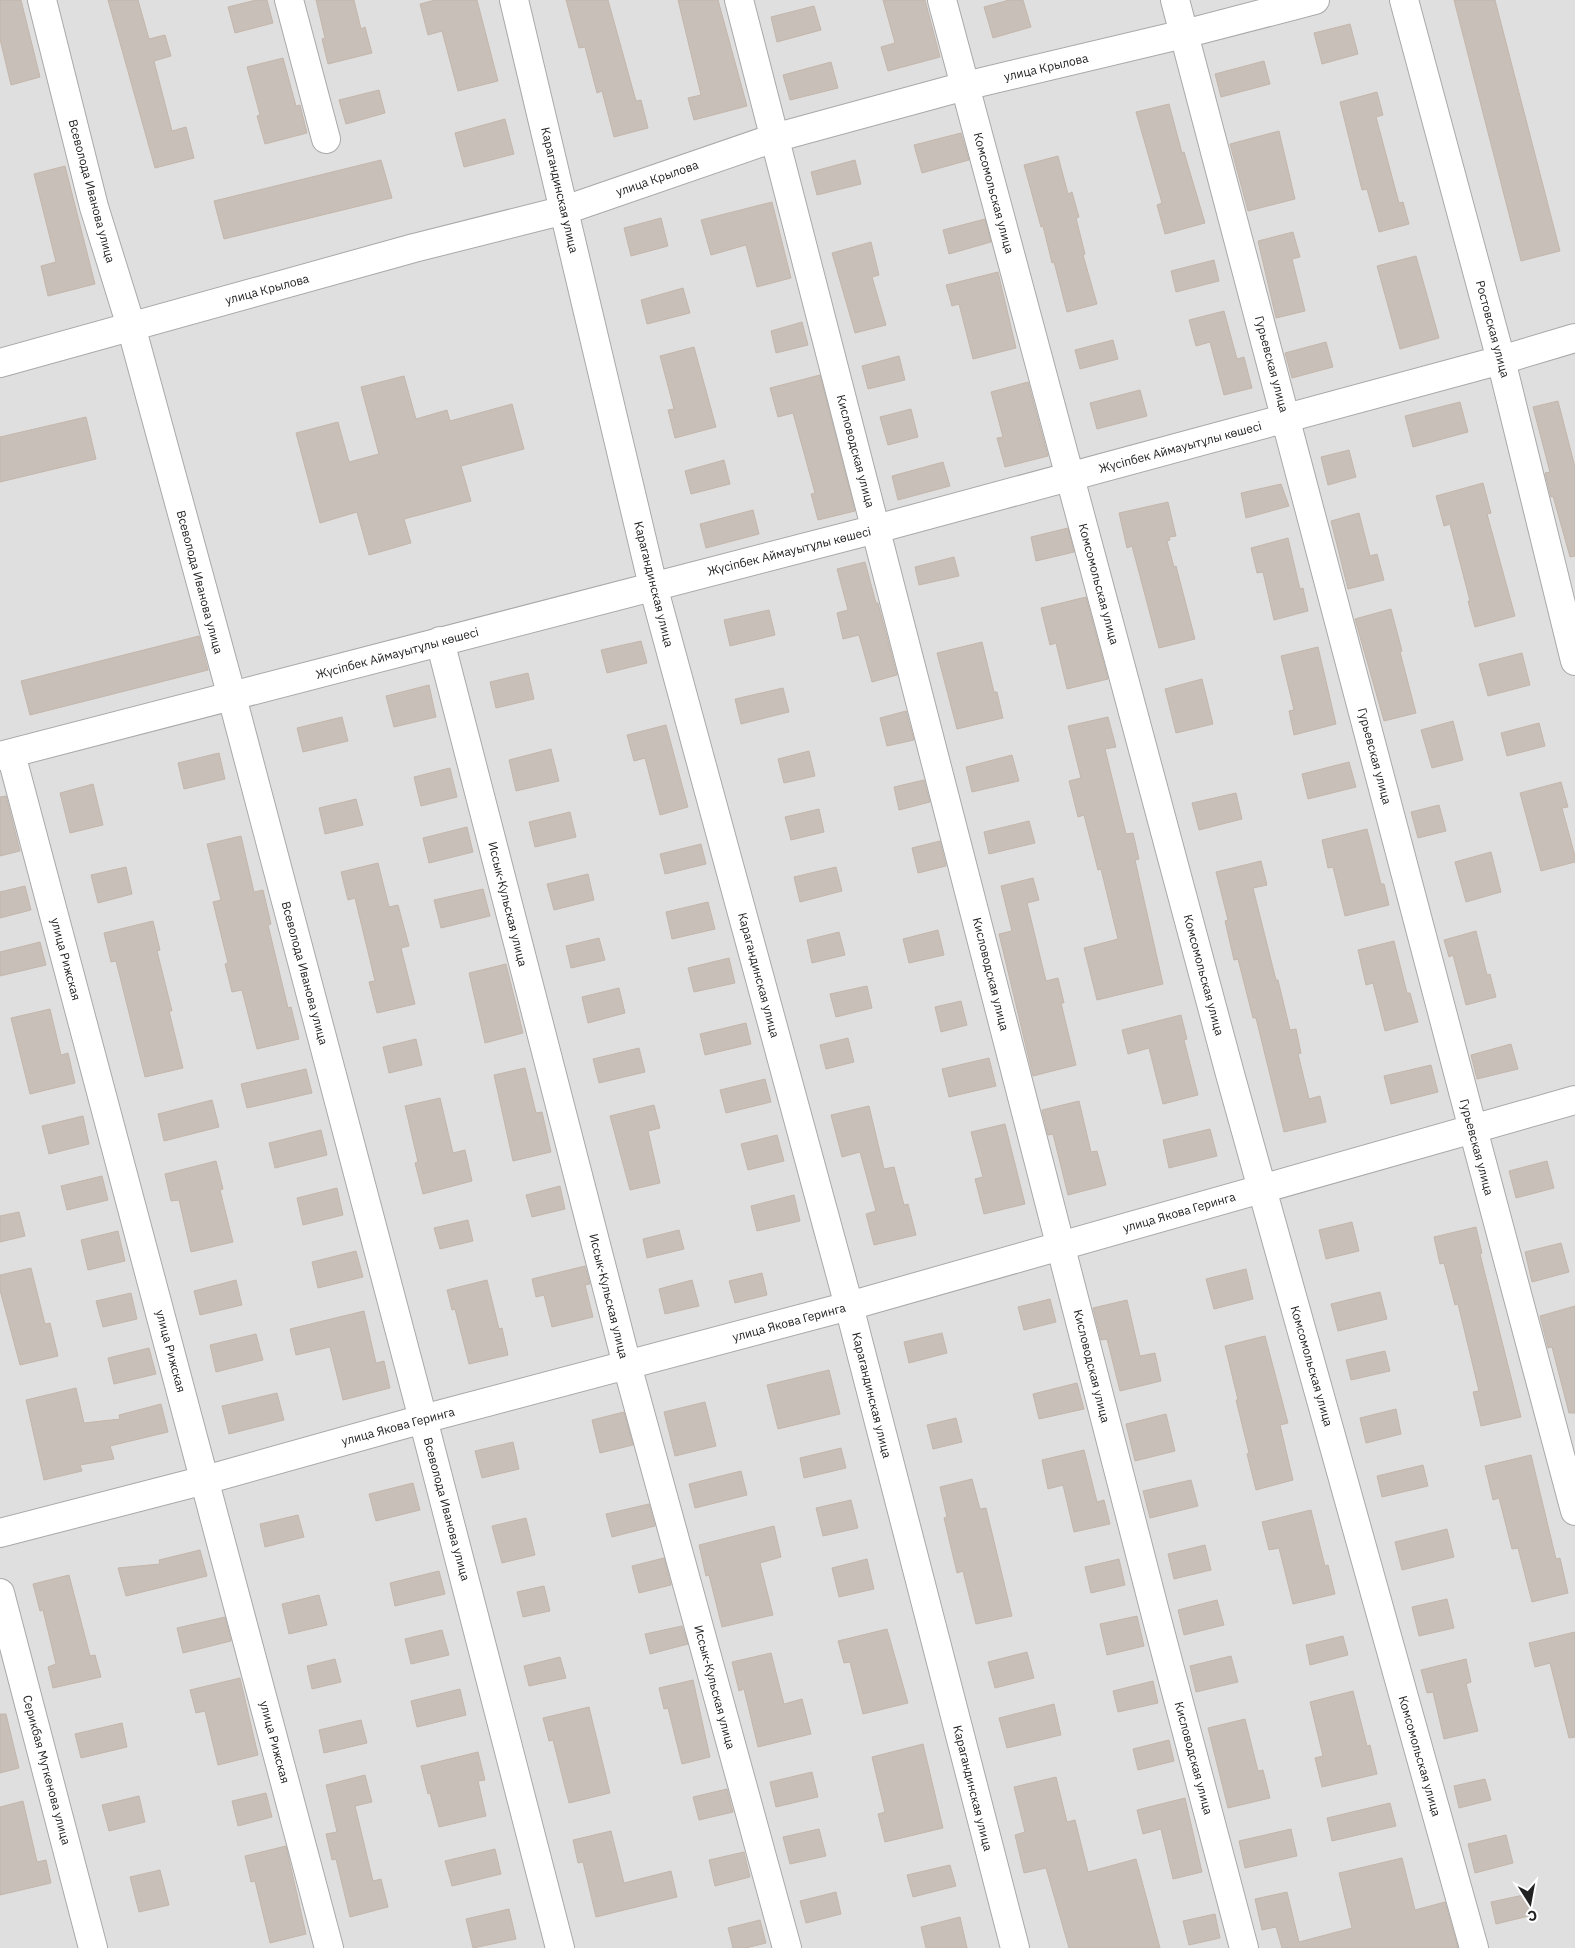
<svg xmlns="http://www.w3.org/2000/svg" width="1575" height="1948" font-family="'IBM Plex Sans',sans-serif">
  <rect width="100%" height="100%" fill="#f2efe9"/>
  <path fill="#e0dfdf" d="M0,0h1575v1948h-1575z"/>
  <path fill="#c7bfb8" stroke="#c4b6ab" d="M0,0h21l19,77 -29,8 -11,-46z
    M108,0h30l11,39 16,-4 6,21 -17,5 18,70 14,-4 8,31 -39,10z
    M256,0h11l6,23 -38,10 -7,-26z
    M316,0h38l7,29 4,-2 7,26 -44,11 -6,-25 3,-1z
    M435,0h42l21,81 -40,10 -16,-60 -14,4 -8,-31z
    M566,0h42l28,101 5,-1 7,28 -34,9 -12,-46 -5,2 -12,-46 -6,1z
    M678,0h40l29,106 -53,14 -6,-22 13,-3z
    M883,0h42l15,57 -52,14 -7,-24 14,-4z
    M1009,0h14l8,27 -38,11 -9,-31z
    M1454,0h41l65,251 -39,10z
    M814,6l7,24 -44,12 -6,-25z
    M1350,24l8,30 -36,10 -8,-31z
    M283,58l13,48 4,-1 7,28 -42,11 -8,-28 3,-1 -13,-48z
    M1264,61l6,23 -49,13 -6,-23z
    M831,62l7,26 -48,12 -7,-25z
    M379,90l6,23 -39,11 -7,-24z
    M1377,92l6,23 -7,2 23,86 4,-1 6,22 -30,8 -12,-43 -5,1 -22,-88z
    M1169,104l13,49 2,-1 21,71 -40,11 -8,-29 5,-2 -26,-91z
    M505,119l9,35 -50,13 -9,-34z
    M1279,131l16,68 -47,12 -18,-67z
    M961,133l8,27 -47,13 -8,-28z
    M1058,156l10,38 4,-2 7,25 -3,1 9,36 -2,1 14,49 -30,8 -13,-50 -2,1 -9,-37 -2,1 -17,-62z
    M381,160l11,38 -168,41 -10,-38z
    M855,160l6,24 -44,11 -6,-23z
    M65,166l30,118 -47,12 -7,-30 15,-4 -22,-88z
    M772,202l19,76 -34,9 -11,-42 -35,10 -10,-35z
    M661,218l7,28 -37,10 -7,-28z
    M985,219l6,23 -42,12 -6,-24z
    M1293,232l7,25 -8,2 13,52 -29,7 -18,-77z
    M871,242l8,33 -7,2 14,48 -31,8 -23,-80z
    M1416,256l23,82 -39,11 -23,-83z
    M1214,260l5,21 -43,11 -5,-21z
    M998,272l18,76 -43,11 -14,-55 -7,2 -6,-21z
    M683,288l7,25 -43,11 -6,-24z
    M1224,311l13,48 7,-2 8,31 -28,7 -14,-53 -14,4 -7,-26z
    M802,322l6,23 -32,8 -5,-22z
    M1113,340l5,19 -38,10 -5,-19z
    M1326,342l7,25 -41,11 -7,-25z
    M694,347l22,80 -41,11 -7,-28 6,-1 -14,-53z
    M899,356l6,24 -37,9 -6,-23z
    M820,375l35,136 -37,9 -7,-26 4,-1 -22,-80 -15,4 -8,-29z
    M404,376l12,43 31,-9 3,11 62,-17 12,45 -63,17 10,35 -67,18 7,24 -42,12 -12,-43 -37,11 -24,-90 42,-11 11,40 30,-8 -18,-67z
    M1028,382l20,74 -43,11 -8,-29 6,-1 -12,-45z
    M1140,390l7,26 -50,13 -7,-26z
    M1558,401l17,66v89l-5,1 -17,-61 -2,1 -6,-24 5,-1 -17,-65z
    M1460,402l8,30 -55,15 -8,-31z
    M911,409l7,28 -30,8 -8,-28z
    M86,417l10,42 -96,23v-45z
    M1349,450l7,27 -28,8 -7,-28z
    M724,460l6,24 -39,10 -6,-23z
    M943,462l7,24 -52,14 -6,-24z
    M1483,483l8,30 -4,1 28,102 -40,11 -7,-26h2l-20,-77 -6,2 -8,-30z
    M1281,484l8,22 -43,12 -5,-25z
    M1168,502l8,34 -7,1 1,3 -3,1 7,26 2,-1 19,73 -36,9 -27,-102 -5,2 -8,-35z
    M753,510l6,24 -53,14 -6,-24z
    M1359,513l11,43 7,-2 7,26 -36,9 -17,-68z
    M1068,528l6,24 -38,9 -5,-24z
    M1288,538l12,51 3,-1 5,23 -34,9 -11,-48 -6,1 -6,-25z
    M954,557l5,19 -40,9 -4,-18z
    M865,562l11,41h2l19,72 -25,7 -13,-47 -16,4 -6,-26 11,-3 -11,-41z
    M1086,597l22,82 -41,10 -11,-46 -6,2 -9,-37z
    M1391,609l11,42 -2,1 16,61 -32,8 -29,-102z
    M769,610l6,25 -45,11 -6,-26z
    M199,636l9,34 -178,45 -9,-34z
    M641,641l6,22 -40,10 -6,-23z
    M982,642l12,50h3l6,26 -46,11 -20,-76z
    M1318,647l18,77 -42,11 -5,-24 5,-1 -13,-54z
    M1522,653l8,32 -42,11 -9,-32z
    M528,673l6,26 -38,9 -6,-26z
    M1202,679l11,45 -37,9 -11,-44z
    M429,685l7,32 -42,10 -8,-31z
    M783,688l6,24 -48,12 -6,-25z
    M906,711l8,29 -27,6 -7,-28z
    M342,717l6,24 -45,11 -6,-24z
    M1108,717l8,30 -11,2 21,85 7,-1 6,26 -4,1 28,124 -66,16 -13,-52 34,-9 -17,-70 -3,1 -14,-55 -6,2 -9,-36 12,-3 -13,-52z
    M1453,721l10,39 -31,8 -11,-38z
    M1539,723l6,23 -38,10 -6,-23z
    M666,725l22,82 -28,8 -15,-57 -11,3 -7,-26z
    M551,749l8,32 -43,10 -7,-31z
    M809,751l6,25 -31,7 -6,-24z
    M219,753l6,26 -41,10 -6,-26z
    M1012,755l7,26 -47,11 -6,-25z
    M1349,762l7,25 -48,12 -6,-25z
    M450,768l7,29 -36,9 -7,-29z
    M924,780l6,22 -31,8 -5,-23z
    M1561,782l7,25 -6,1 13,48v6l-34,9 -21,-78z
    M93,784l10,41 -33,8 -10,-40z
    M1236,793l6,26 -43,11 -7,-27z
    M6,796l14,55 -20,5v-59z
    M356,799l7,26 -38,9 -6,-26z
    M1439,805l7,26 -28,7 -7,-26z
    M819,809l5,23 -33,8 -6,-23z
    M570,812l6,25 -41,10 -6,-25z
    M1029,821l6,22 -46,11 -5,-22z
    M467,827l6,25 -44,11 -6,-25z
    M1367,829l14,55h3l5,21 -44,11 -12,-49 -5,1 -6,-28z
    M241,836l13,56 9,-2 8,34 -3,1 20,83 3,-1 8,32 -42,10 -15,-59 -10,2 -7,-28 3,-1 -15,-61 8,-2 -14,-56z
    M940,841l6,25 -28,7 -6,-25z
    M701,844l5,20 -41,10 -5,-20z
    M1491,852l10,40 -35,10 -11,-40z
    M1261,861l6,24 -14,3 23,92h2l12,50 6,-1 5,24 -3,1 11,45 11,-3 6,26 -42,10 -28,-114h-3l-15,-59 -4,1 -9,-39 3,-1 -12,-48z
    M378,863l11,44 9,-2 11,41 -8,2 14,56 -38,9 -8,-31 6,-1 -20,-83 -7,2 -7,-28z
    M126,867l6,27 -34,9 -7,-28z
    M836,867l6,24 -42,11 -6,-25z
    M588,874l6,26 -40,10 -7,-26z
    M1033,878l6,22 -12,3 19,78 12,-3 6,25h-3l15,62 -43,11 -34,-142 13,-3 -11,-45z
    M25,886l6,24 -31,8v-26z
    M483,889l7,27 -49,12 -7,-28z
    M708,902l7,27 -43,10 -6,-27z
    M153,921l7,29 -3,1 15,60h-3l14,57 -38,9 -29,-116 -5,1 -7,-29z
    M938,930l6,25 -35,8 -6,-24z
    M1476,931l11,44 3,-1 6,23 -30,8 -13,-50 -4,2 -5,-17z
    M839,932l6,23 -33,8 -5,-23z
    M599,938l6,22 -34,8 -5,-22z
    M1394,941l13,52h3l8,29 -33,9 -12,-48 -7,2 -8,-35z
    M40,942l6,23 -46,11v-24z
    M729,958l6,25 -41,9 -6,-24z
    M506,964l17,69 -38,10 -16,-70z
    M867,986l5,22 -36,9 -6,-23z
    M619,988l6,25 -37,10 -6,-26z
    M961,1001l6,24 -26,7 -6,-25z
    M50,1009l11,46 7,-2 7,30 -45,11 -19,-76z
    M1181,1015l6,24 -3,1 14,55 -35,9 -14,-56 -21,6 -6,-24z
    M746,1023l5,21 -46,11 -5,-21z
    M848,1038l6,24 -28,7 -6,-24z
    M416,1039l6,26 -33,8 -6,-26z
    M1511,1044l7,25 -41,10 -6,-24z
    M639,1048l6,24 -46,11 -6,-24z
    M989,1058l7,28 -47,11 -7,-28z
    M1431,1065l7,27 -47,12 -7,-28z
    M525,1068l11,45 6,-1 9,40 -38,9 -19,-86z
    M306,1069l6,24 -65,15 -6,-24z
    M765,1079l6,23 -45,11 -6,-23z
    M440,1098l13,55 12,-3 7,31 -49,13 -8,-31 3,-1 -13,-56z
    M212,1100l7,27 -55,14 -6,-27z
    M1079,1101l12,51 6,-1 9,34 -38,10 -15,-61 -5,1 -6,-25z
    M654,1105l6,23 -12,3 12,52 -30,7 -20,-74z
    M869,1106l15,63 10,-2 10,38 4,-1 8,31 -42,10 -8,-31 10,-3 -16,-59 -18,5 -11,-42z
    M83,1116l6,28 -40,10 -7,-28z
    M1005,1124l20,80 -41,10 -9,-35 8,-2 -12,-45z
    M1210,1129l7,27 -48,12 -6,-28z
    M321,1130l6,25 -52,13 -6,-25z
    M777,1135l7,26 -36,9 -7,-26z
    M216,1161l7,28 -3,1 13,52 -42,10 -12,-52 -8,1 -6,-27z
    M1547,1161l7,27 -38,10 -7,-27z
    M102,1176l6,24 -41,10 -6,-24z
    M560,1186l5,23 -33,8 -6,-22z
    M337,1188l6,27 -40,10 -6,-27z
    M794,1195l6,26 -43,10 -6,-25z
    M19,1212l6,24 -25,6v-26z
    M468,1220l5,21 -33,8 -6,-21z
    M1352,1222l7,29 -33,8 -7,-29z
    M1476,1227l6,26 -2,1 41,163 -40,9 -8,-34 6,-1 -21,-87 -3,1 -11,-42 -4,1 -6,-27z
    M679,1230l5,19 -37,9 -4,-19z
    M118,1231l7,30 -37,9 -7,-30z
    M1561,1243l8,29 -37,10 -7,-30z
    M356,1251l7,26 -45,11 -6,-26z
    M585,1266l5,18 -5,1 8,32 -41,10 -8,-32 -8,2 -4,-18z
    M31,1268l14,56 5,-1 8,33 -38,9 -20,-75v-15z
    M1246,1269l7,30 -39,10 -8,-30z
    M762,1273l5,22 -32,8 -6,-22z
    M236,1280l6,25 -42,10 -6,-24z
    M487,1280l12,49 3,-1 6,27 -39,9 -14,-55 -3,1 -5,-20z
    M692,1280l7,26 -34,8 -6,-25z
    M1380,1292l7,27 -49,12 -7,-27z
    M131,1293l6,26 -34,8 -7,-26z
    M1050,1299l6,23 -32,8 -6,-23z
    M1127,1300l13,56 15,-3 6,28 -41,10 -13,-52 -6,1 -8,-32z
    M1575,1306v107h-6l-17,-66 -4,1 -8,-32z
    M364,1311l12,52 8,-2 6,27 -47,12 -13,-53 -34,8 -6,-26z
    M942,1333l5,20 -38,10 -5,-21z
    M256,1334l7,26 -47,12 -6,-27z
    M1265,1336l23,87 -8,2 13,55 -37,10 -9,-36 2,-1 -13,-53h2l-13,-54z
    M149,1348l7,26 -42,10 -6,-26z
    M1385,1351l5,20 -39,9 -5,-20z
    M829,1370l11,44 -62,15 -11,-44z
    M1077,1383l7,26 -45,10 -6,-25z
    M76,1388l8,35 36,-4 -1,-4 42,-11 7,28 -58,14 4,13 -34,6 2,6 -38,9 -18,-80z
    M277,1393l7,27 -55,14 -7,-28z
    M705,1402l11,44 -41,10 -11,-44z
    M1396,1409l5,25 -35,9 -6,-25z
    M624,1412l9,33 -33,8 -8,-33z
    M1166,1414l9,37 -40,10 -9,-37z
    M956,1418l6,24 -29,7 -6,-24z
    M513,1442l6,27 -37,9 -7,-27z
    M841,1448l5,20 -42,10 -4,-20z
    M1084,1450l13,52 7,-2 6,24 -36,8 -11,-47 -15,4 -6,-29z
    M1531,1455l25,104 4,-1 8,35 -36,9 -14,-54 -6,1 -13,-51 -6,2 -8,-34z
    M1423,1465l5,21 -46,11 -5,-21z
    M741,1471l6,24 -52,13 -6,-24z
    M972,1479l8,30 6,-1 26,108 -36,8 -13,-53 -6,2 -13,-55 3,-1 -7,-30z
    M1191,1480l7,26 -48,12 -7,-27z
    M413,1483l7,27 -44,11 -7,-27z
    M851,1500l7,28 -35,8 -7,-28z
    M649,1504l6,22 -43,11 -6,-23z
    M1311,1510l14,56 3,-1 7,29 -42,10 -14,-56 -10,2 -7,-28z
    M298,1515l6,22 -39,10 -5,-23z
    M526,1518l9,37 -33,8 -10,-37z
    M774,1526l7,31 -21,6 13,52 -51,12 -13,-52 -3,1 -7,-31z
    M1447,1529l7,28 -52,13 -7,-28z
    M1205,1545l6,25 -37,9 -6,-25z
    M200,1550l7,26 -81,20 -8,-28 42,-4 -1,-4z
    M664,1558l7,27 -32,8 -7,-27z
    M867,1559l7,30 -35,8 -7,-29z
    M1119,1559l6,26 -34,8 -6,-26z
    M439,1571l6,23 -50,12 -5,-23z
    M69,1575l21,81 5,-1 6,22 -48,11 -5,-21 8,-3 -13,-54 -3,1 -7,-27z
    M544,1586l6,25 -27,6 -6,-25z
    M319,1595l8,30 -38,9 -7,-30z
    M1447,1599l7,29 -35,8 -7,-29z
    M1217,1600l7,25 -40,10 -6,-25z
    M1137,1616l7,30 -37,9 -7,-31z
    M225,1617l6,24 -48,12 -6,-25z
    M682,1626l6,18 -38,10 -5,-20z
    M887,1629l21,74 -45,11 -13,-52 -6,1 -6,-22z
    M442,1630l7,25 -38,9 -6,-25z
    M1575,1632v105l-6,1 -19,-75 -15,4 -6,-24z
    M1343,1636l5,19 -38,10 -4,-20z
    M1027,1652l7,26 -39,10 -7,-26z
    M771,1653l13,51 18,-5 9,35 -53,13 -14,-58 -5,2 -7,-29z
    M1231,1656l7,26 -42,10 -6,-26z
    M560,1657l6,21 -37,8 -5,-20z
    M335,1659l6,23 -29,7 -5,-23z
    M1466,1659l5,23 -5,2 12,47 -34,8 -11,-47 -6,1 -6,-23z
    M240,1678l18,77 -40,10 -13,-54 -9,2 -6,-23z
    M693,1680l17,77 -28,7 -14,-56 -4,1 -5,-21z
    M1153,1681l5,22 -40,9 -5,-21z
    M460,1689l6,26 -49,12 -6,-26z
    M1353,1691l14,55 3,-1 7,29 -55,13 -7,-29 8,-2 -13,-54z
    M1054,1704l7,31 -54,13 -8,-30z
    M589,1707l21,86 -41,10 -16,-63 -4,1 -6,-23z
    M0,1714h6l13,54 -19,5z
    M1245,1719l13,52 5,-1 7,28 -42,10 -20,-80z
    M361,1720l6,23 -43,10 -5,-23z
    M122,1723l5,24 -46,11 -6,-24z
    M1169,1740l5,21 -36,9 -5,-21z
    M923,1744l20,84 -58,14 -7,-28 7,-2 -13,-55z
    M478,1752l7,28 -7,1 8,35 -47,11 -9,-34 -2,1 -7,-28z
    M812,1772l6,25 -42,10 -6,-25z
    M365,1775l7,27 -17,4 18,75 8,-2 7,28 -38,10 -14,-58 -4,1 -6,-26 11,-2 -11,-47z
    M1056,1777l11,45 8,-2 13,52 48,-13 24,89h-91l-23,-80 -22,5 -9,-38 10,-3 -11,-45z
    M1485,1779l6,21 -32,8 -5,-22z
    M727,1789l6,23 -34,8 -6,-23z
    M266,1793l6,24 -34,9 -6,-25z
    M139,1796l6,26 -36,9 -7,-26z
    M1185,1798l17,74 -29,7 -12,-50 -18,5 -6,-24z
    M23,1801l14,61 9,-2 5,23 -51,12v-88z
    M1390,1803l6,23 -64,15 -5,-23z
    M819,1829l7,27 -36,8 -7,-27z
    M1291,1829l6,27 -52,12 -6,-27z
    M611,1831l13,52 47,-12 6,26 -81,20 -13,-55 -5,1 -5,-23z
    M1506,1835l7,28 -38,10 -7,-29z
    M286,1846l20,88 -36,9 -15,-62 -4,1 -6,-26z
    M495,1849l6,25 -49,12 -7,-25z
    M744,1852l6,25 -35,9 -6,-26z
    M1402,1858l13,52 30,-8 13,46h-176l-6,-21 -14,3 -7,-31 32,-7 12,50 53,-14 -13,-55z
    M950,1865l6,21 -43,11 -6,-22z
    M160,1870l9,35 -30,7 -9,-35z
    M836,1892l5,22 -35,9 -6,-22z
    M1528,1894l5,21 -37,9 -5,-22z
    M509,1909l7,30 -43,9 -7,-29z
    M1215,1914l5,24 -31,7 -6,-24z
    M960,1917l7,31h-41l-5,-21z
    M760,1920l6,23 -20,5h-13l-5,-20z"/>
  <g fill="none" stroke-linecap="round" stroke-linejoin="round">
    <defs>
      <path id="minor" d="M42,0l52,207 37,119 101,371 191,722 137,529
        M289,0l37,139
        M514,0l139,586 196,720 166,642
        M739,0l417,1616 88,332
        M942,0l288,1074 244,874
        M1175,0c135,503 264,1008 400,1511
        M1404,0l97,360 74,301
        M0,363l414,-115 151,-38 209,-72 191,-52 219,-52 131,-34
        M440,641l187,724 160,583
        M11,754l318,1194
        M0,756l876,-227 625,-169 74,-22
        M0,1533l205,-53 218,-61 426,-113 726,-206
        M0,1593l93,355"/>
    </defs>
    <use href="#minor" stroke="#a9a9a9" stroke-width="30"/>
    <use href="#minor" stroke="#fff" stroke-width="28"/>
  </g>
  <g text-anchor="middle" dominant-baseline="central" stroke-width="4" stroke-linejoin="round" paint-order="stroke">
    <g font-size="12" fill="#222" stroke="#fff">
      <text transform="translate(1046 67) rotate(-13)">улица Крылова</text>
      <text transform="translate(657 178) rotate(-19)">улица Крылова</text>
      <text transform="translate(560 190) rotate(77)">Карагандинская улица</text>
      <text transform="translate(92 191) rotate(75)">Всеволода Иванова улица</text>
      <text transform="translate(994 193) rotate(75)">Комсомольская улица</text>
      <text transform="translate(267 289) rotate(-15)">улица Крылова</text>
      <text transform="translate(1493 329) rotate(75)">Ростовская улица</text>
      <text transform="translate(1272 364) rotate(75)">Гурьевская улица</text>
      <text transform="translate(1180 447) rotate(-15)">Жүсіпбек Аймауытұлы көшесі</text>
      <text transform="translate(856 451) rotate(75)">Кисловодская улица</text>
      <text transform="translate(789 551) rotate(-14)">Жүсіпбек Аймауытұлы көшесі</text>
      <text transform="translate(200 582) rotate(75)">Всеволода Иванова улица</text>
      <text transform="translate(654 584) rotate(76)">Карагандинская улица</text>
      <text transform="translate(1099 584) rotate(75)">Комсомольская улица</text>
      <text transform="translate(397 653) rotate(-15)">Жүсіпбек Аймауытұлы көшесі</text>
      <text transform="translate(1375 756) rotate(75)">Гурьевская улица</text>
      <text transform="translate(508 904) rotate(76)">Иссык-Кульская улица</text>
      <text transform="translate(66 959) rotate(75)">улица Рижская</text>
      <text transform="translate(305 973) rotate(75)">Всеволода Иванова улица</text>
      <text transform="translate(991 974) rotate(76)">Кисловодская улица</text>
      <text transform="translate(759 975) rotate(75)">Карагандинская улица</text>
      <text transform="translate(1204 975) rotate(75)">Комсомольская улица</text>
      <text transform="translate(1477 1147) rotate(75)">Гурьевская улица</text>
      <text transform="translate(1179 1212) rotate(-16)">улица Якова Геринга</text>
      <text transform="translate(609 1296) rotate(76)">Иссык-Кульская улица</text>
      <text transform="translate(789 1322) rotate(-15)">улица Якова Геринга</text>
      <text transform="translate(171 1351) rotate(75)">улица Рижская</text>
      <text transform="translate(1092 1366) rotate(76)">Кисловодская улица</text>
      <text transform="translate(1312 1366) rotate(74)">Комсомольская улица</text>
      <text transform="translate(872 1395) rotate(76)">Карагандинская улица</text>
      <text transform="translate(398 1426) rotate(-15)">улица Якова Геринга</text>
      <text transform="translate(447 1509) rotate(75)">Всеволода Иванова улица</text>
      <text transform="translate(715 1687) rotate(75)">Иссык-Кульская улица</text>
      <text transform="translate(275 1742) rotate(75)">улица Рижская</text>
      <text transform="translate(1420 1756) rotate(74)">Комсомольская улица</text>
      <text transform="translate(1194 1758) rotate(75)">Кисловодская улица</text>
      <text transform="translate(47 1770) rotate(75)">Серикбая Муткенова улица</text>
      <text transform="translate(973 1788) rotate(76)">Карагандинская улица</text>
    </g>
  </g>
  <g transform="translate(1530 1903) rotate(169)" stroke="#ffffff" stroke-width="4" paint-order="stroke">
  <path d="M0-4L9 19L0 12L-9 19Z" fill="#222222"/>
  <text y="-8" font-size="14" font-weight="bold" text-anchor="middle" fill="#222222">С</text>
  </g>
</svg>
